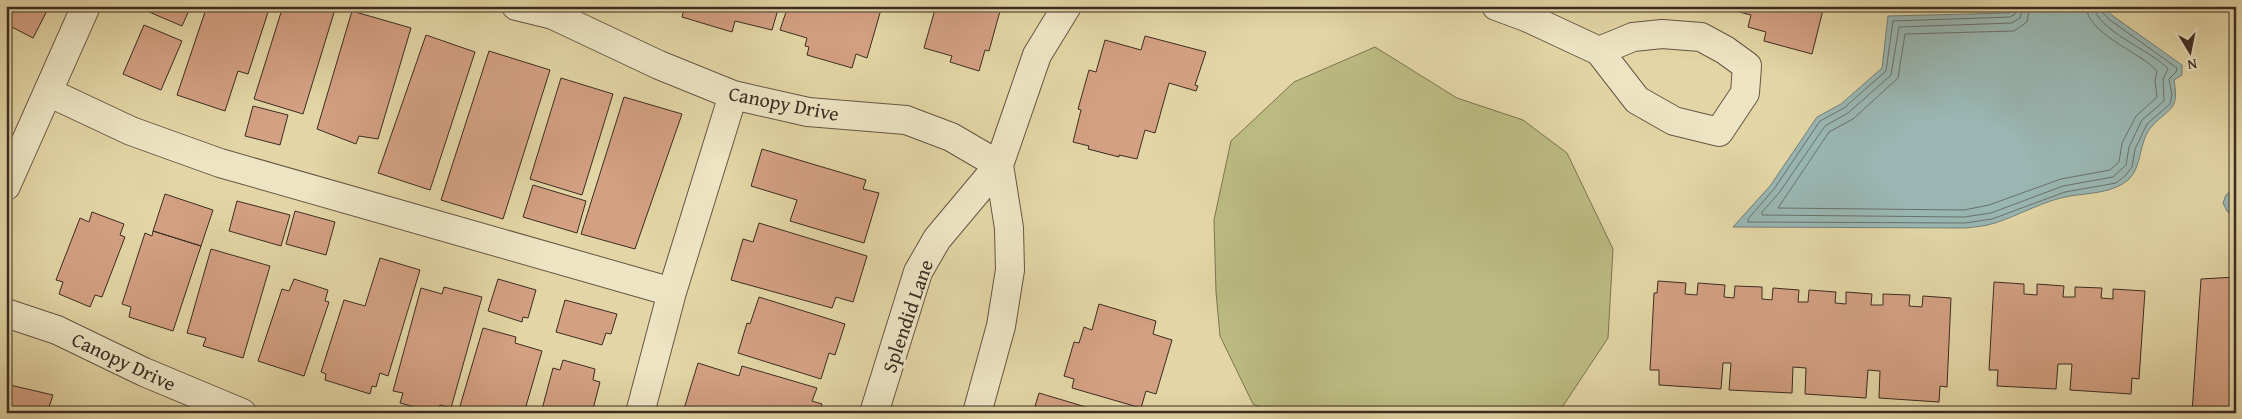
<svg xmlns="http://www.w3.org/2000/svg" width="2242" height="419" font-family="'Gentium Book Plus',serif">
  <rect width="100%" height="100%" fill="#e3d5a5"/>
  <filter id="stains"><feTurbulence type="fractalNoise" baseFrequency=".004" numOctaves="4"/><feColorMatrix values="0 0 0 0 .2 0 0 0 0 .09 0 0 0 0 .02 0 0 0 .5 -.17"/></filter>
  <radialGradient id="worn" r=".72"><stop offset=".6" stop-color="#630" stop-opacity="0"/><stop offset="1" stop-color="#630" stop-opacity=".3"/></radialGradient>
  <path fill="#bbbb81" stroke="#7b7452" d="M1375,47l82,51 66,22 44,33 46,96 -5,89 -45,68 -16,7h-272l-22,-9 -33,-68 -4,-44 -2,-72 17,-79 63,-59z"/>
  <path fill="#99b6b2" stroke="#737f79" d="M2012,6h91l10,10 69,49v10l-8,5c5,31 -3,26 -22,46 -14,15 -9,41 -24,54 -15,13 -39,13 -58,16 -25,4 -50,19 -75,27 -9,3 -20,4 -30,5l-232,-1 37,-41 47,-69 24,-13 41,-36 6,-52 122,-3z
    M2236,186v32l-9,-7 -4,-8 3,-8z"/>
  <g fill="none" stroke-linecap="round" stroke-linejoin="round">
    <path stroke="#6a716a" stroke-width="1" d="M2017,6l-2,8 -5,3 -117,4 -7,50 -42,37 -24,13 -46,68 -26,30v3l217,1 27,-4 73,-27 51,-9 9,-7 7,-9 3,-18 12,-25 23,-20 2,-9 -3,-16 7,-7 1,-4 -67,-48 -9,-9 -1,-5
      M2023,6l-3,12 -8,5 -113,4 -8,48 -43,38 -23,13 -46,67 -17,19v3l202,2 27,-4 72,-27 50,-9 13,-12 3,-18 13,-27 22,-19 -1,-22 5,-10c-15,-18 -73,-39 -74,-63
      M2030,6l-3,16 -13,9 -109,3 -7,44 -45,41 -24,13 -51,76 186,2 25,-5 72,-26 49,-9 9,-8 3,-19 14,-27 21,-19 -2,-16 2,-10c-17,-19 -70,-37 -71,-65"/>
  </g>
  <path fill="#d3a082" stroke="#3b2c23" d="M16,6l33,1 -16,31 -27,-14z
    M135,6h56l-9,20z
    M207,6h63l-22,68 -10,-3 -13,40 -48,-16z
    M283,6h53l-33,108 -49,-15z
    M685,6h94l-7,24 -37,-9 -3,11 -50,-15z
    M788,6h94l-15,52 -11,-4 -4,14 -45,-13 2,-8 -4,-1 2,-8 -27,-8z
    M936,6h68l-1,6 -3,-1 -11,40 -4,-1 -6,21 -29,-9 2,-6 -28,-8z
    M1725,6h99l-12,48 -48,-13 2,-9 -18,-5 3,-12 -27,-7z
    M352,11l59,17 -33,111 -19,-3 -3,8 -39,-15z
    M144,25l38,16 -21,49 -38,-16z
    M426,35l49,17 -45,138 -52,-17z
    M1145,36l61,16 -11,33 3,1 -2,5 -27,-8 -14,50 -10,-3 -8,29 -18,-4v2l-31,-8 1,-3 -16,-4 8,-32 -3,-1 11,-39 7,2 9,-32 36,10z
    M489,51l61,19 -47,149 -62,-19z
    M561,78l52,16 -31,101 -52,-16z
    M624,97l58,17 -47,135 -54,-15z
    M253,106l35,9 -8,30 -35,-9z
    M762,149l104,31 -3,9 16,4 -15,50 -74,-22 7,-21 -46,-14z
    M533,185l53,16 -9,32 -54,-16z
    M165,194l48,16 -12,36 -48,-15z
    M237,201l53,14 -9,31 -52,-15z
    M295,211l40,11 -9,33 -40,-11z
    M92,212l32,12 -4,11 5,2 -23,60 -7,-2 -5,12 -31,-13 4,-12 -7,-2 24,-62 9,4z
    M759,223l108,33 -14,46 -17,-5 -4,11 -101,-28 12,-41 10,3z
    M153,231l48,15 -28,85 -44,-14 2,-10 -9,-3 23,-71 7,3z
    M211,249l59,17 -27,92 -40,-12 3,-8 -19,-5z
    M380,258l40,12 -32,106 -8,-3 -4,14 -4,-1 -2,8 -45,-14 1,-6 -5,-2 23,-72 21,6z
    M2236,277v136h-44l9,-134z
    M294,279l34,11 -3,11 4,1 -25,74 -46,-15 24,-72 7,2z
    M498,279l38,11 -8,28 -5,-1 -1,5 -34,-11z
    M1658,281l28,2 -1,11 12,1 1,-12 27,2 -1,12 10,1 1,-12 27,1v12l10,1 1,-12 26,2 -1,12h10l1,-12 27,2 -1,11 11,1v-12l26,2 -1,11h12v-11l27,1 -1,11 13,1 1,-11 28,2 -4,89 -7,-1 -1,16 -60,-4 1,-27 -12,-1 -2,28 -61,-4 1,-26 -13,-1 -1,26 -63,-3 2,-27h-8l-2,26 -62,-4v-15h-9l4,-77h3z
    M1994,282l30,2v10l13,1v-11l27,2 -1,11h12v-10l27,1 -1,10 12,1v-10l32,2 -6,88 -7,-1 -1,16 -61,-4 2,-26h-14l-2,25 -59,-3 1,-16h-9z
    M444,287l38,10 -31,111 -11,-3 -2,8h-2l-36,-10 3,-10 -10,-2 28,-103 21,6z
    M759,297l86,27 -10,31 -6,-2 -8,26 -83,-26 9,-30 3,1z
    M565,300l52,14 -6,20 -5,-1 -4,12 -46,-13z
    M1099,304l57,17 -3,13 19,6 -16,54 -10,-3 -5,17 -69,-20 2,-9 -10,-3 10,-34 5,1 5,-16 8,3z
    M483,328l33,9 -1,6 27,8 -18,62h-66z
    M563,360l32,9 -2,11 7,2 -8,31h-51l12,-45 7,2z
    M698,363l41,13 3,-10 75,22 -5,13 10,3 -2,9 -137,-1z
    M10,385l43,10 -4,12 20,6h-63v-14z
    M1039,393l67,20h-73z"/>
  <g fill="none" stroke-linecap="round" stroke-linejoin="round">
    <defs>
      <path id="minor" d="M516,6l37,9 106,50 74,30 75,17 98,8 45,17 48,28
        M1496,6l30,11 73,34 38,49 37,21 45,11 26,-39 2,-27 -22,-16 -24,-13 -39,-3 -29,3 -34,14
        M48,92l83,39 89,32 452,129
        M6,186l80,-180
        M6,313l51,17 87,42 98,41
        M640,413l32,-121 61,-197
        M874,413l44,-141 19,-33 62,-74 38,-110 30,-49
        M977,413l24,-87 9,-56 -1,-42 -10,-63"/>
    </defs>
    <use href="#minor" stroke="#655644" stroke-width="30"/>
    <use href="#minor" stroke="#ede4c4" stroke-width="28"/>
  </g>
  <g text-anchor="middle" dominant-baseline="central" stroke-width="5" stroke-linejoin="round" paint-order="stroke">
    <g font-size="20" fill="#3b2c23" stroke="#ede4c4">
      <text transform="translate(784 103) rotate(11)">Canopy Drive</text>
      <text transform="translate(907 316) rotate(-71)">Splendid Lane</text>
      <text transform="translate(124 361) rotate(25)">Canopy Drive</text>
    </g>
  </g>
  <rect width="2242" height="419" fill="none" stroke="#e3d5a5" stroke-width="25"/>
  <rect x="8" y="8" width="2227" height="404" fill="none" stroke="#3b2c23" stroke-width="2.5"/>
  <rect x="12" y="12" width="2217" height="394" fill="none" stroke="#3b2c23"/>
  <g transform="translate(2190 52) rotate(170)" stroke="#ede4c4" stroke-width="4" paint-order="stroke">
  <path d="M0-4L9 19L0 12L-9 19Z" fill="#3b2c23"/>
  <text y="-8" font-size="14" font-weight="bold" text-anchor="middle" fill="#3b2c23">N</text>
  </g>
  <rect width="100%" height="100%" filter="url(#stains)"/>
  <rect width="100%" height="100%" fill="url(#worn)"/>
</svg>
